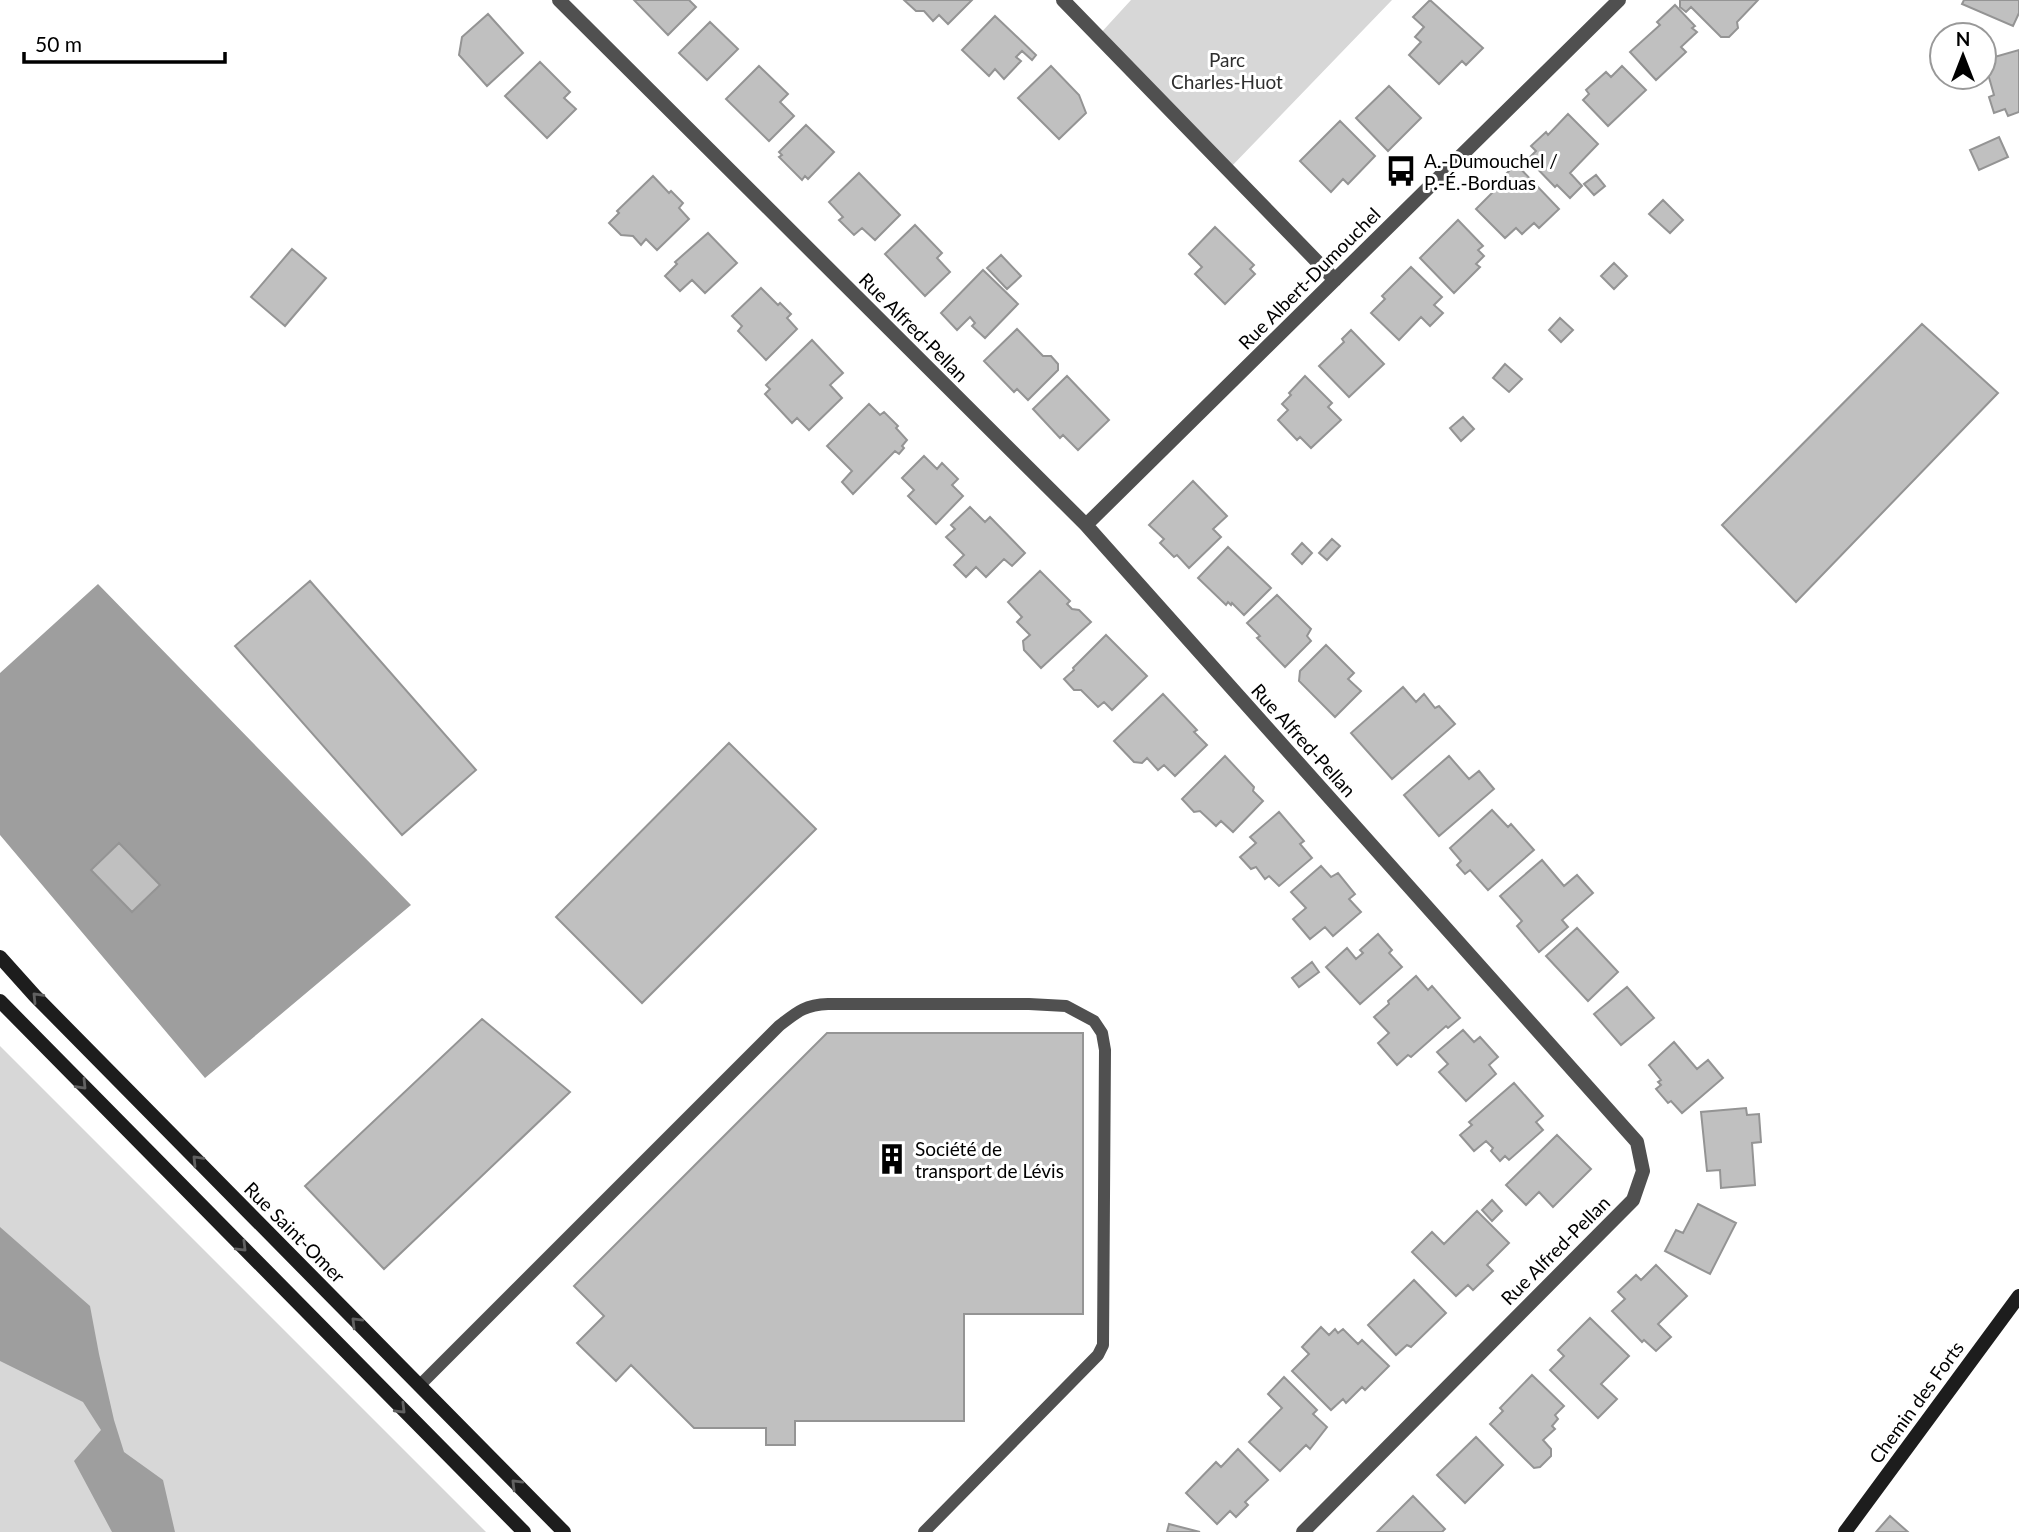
<svg xmlns="http://www.w3.org/2000/svg" width="2019" height="1532" font-family="Lato,sans-serif">
  <rect width="100%" height="100%" fill="#fff"/>
  <path fill="#d7d7d7" d="M1131,0h261l-164,170 -130,-134z
    M0,1046l486,486h-486z"/>
  <path fill="#9e9e9e" d="M98,584l313,321 -206,173 -205,-243v-162z
    M0,1227l90,79 9,48 15,66 10,32 39,28 12,52h-63l-38,-71 27,-31 -18,-28 -83,-41z"/>
  <path fill="#c0c0c0" stroke="#949494" stroke-width="2" d="M634,0h55l7,7 -28,28z
    M904,0h68l-24,24 -9,-9 -6,6 -9,-10h-8z
    M1430,0l53,48 -17,17 -4,-4 -23,23 -30,-29 12,-13 -6,-5 9,-10 -11,-10z
    M1680,0h78l-21,22 1,6 -9,9h-8l-30,-30 -5,5 -6,-5z
    M1964,0h55v13l-6,13 -51,-22z
    M1675,5l20,21 -3,2 5,4 -16,15 5,5 -30,28 -26,-28 30,-27 -3,-3z
    M488,14l35,39 -36,33 -28,-31 3,-18z
    M995,16l41,39 -4,5 -10,-9 -6,6 5,4 -17,18 -9,-10 -6,7 -27,-26z
    M710,22l28,27 -31,31 -28,-27z
    M2019,50v62l-11,4 -3,-7 -11,4 -5,-16 5,-2 -10,-35z
    M540,62l30,30 -6,6 12,11 -29,29 -42,-42z
    M759,66l29,28 -8,8 14,14 -25,25 -43,-42z
    M1051,66l28,29 7,18 -27,26 -41,-41z
    M1622,66l24,24 -38,36 -25,-26 6,-6 -3,-4 20,-18 5,5z
    M1389,86l32,32 -33,33 -32,-33z
    M1568,114l30,30 -28,29 12,13 -12,12 -13,-13 -2,2 -27,-28 8,-8 -5,-5 15,-14 2,3z
    M1340,121l35,35 -27,28 -5,-5 -12,13 -31,-31z
    M806,125l28,27 -26,27 -3,-3 -3,4 -23,-23 3,-2 -3,-3z
    M1999,137l9,20 -29,13 -9,-20z
    M1516,164l43,45 -20,19 -5,-5 -12,11 -6,-6 -11,10 -29,-29 25,-25 -3,-2z
    M859,173l41,42 -25,25 -13,-12 -8,7 -15,-15 4,-3 -14,-15z
    M1596,175l9,11 -11,9 -10,-11z
    M653,176l16,17 2,-2 12,12 -4,5 10,11 -32,31 -11,-11 -5,6 -8,-9 -12,-1 -12,-12 10,-10 -2,-2z
    M1663,200l20,20 -13,13 -21,-19z
    M1458,220l25,26 -5,4 6,6 -8,8 4,3 -26,26 -34,-35z
    M915,225l27,28 -5,5 13,14 -25,24 -40,-42z
    M1215,227l39,38 -4,4 5,5 -30,30 -30,-30 7,-7 -13,-13z
    M708,233l29,30 -32,30 -13,-13 -12,11 -15,-15 12,-12 -2,-2z
    M292,249l34,29 -41,48 -34,-29z
    M1001,255l20,21 -14,13 -20,-21z
    M1614,263l13,13 -13,13 -13,-13z
    M1411,267l31,30 -8,8 9,8 -13,13 -9,-9 -22,23 -28,-27 14,-14 -3,-3z
    M983,270l35,34 -33,34 -13,-12 3,-3 -5,-6 -13,13 -16,-17z
    M761,288l17,17 2,-2 11,11 -4,4 10,11 -31,31 -28,-29 4,-5 -10,-10z
    M1560,318l13,12 -12,12 -12,-12z
    M1922,324l76,69 -202,209 -74,-77z
    M1017,329l26,27h8l7,8v6l-30,30 -11,-11 -3,3 -30,-31z
    M1351,330l33,34 -35,33 -30,-31 25,-24 -2,-3z
    M812,340l31,33 -13,12 12,13 -33,32 -12,-12 -5,5 -27,-29 5,-5 -4,-4z
    M1505,364l17,15 -13,13 -16,-14z
    M1067,376l42,44 -31,30 -15,-15 -3,3 -27,-29z
    M1305,376l27,27 -4,4 13,13 -30,28 -11,-11 -3,3 -19,-20 10,-10 -6,-6 9,-9 -2,-2z
    M869,404l11,11 4,-3 14,14 -2,2 11,12 -5,6 2,2 -5,6 -4,-3 -42,43 -11,-12 10,-11 -25,-25z
    M1463,417l11,12 -13,12 -11,-13z
    M924,456l13,13 5,-6 16,16 -6,6 11,11 -27,28 -28,-28 6,-6 -12,-12z
    M1193,481l34,35 -14,13 8,8 -32,31 -12,-13 -3,2 -14,-14 4,-4 -15,-14z
    M970,507l15,15 5,-5 35,36 -13,13 -8,-7 -18,18 -10,-10 -10,10 -12,-12 10,-10 -18,-18 9,-8 -4,-4z
    M1332,539l8,7 -13,14 -8,-7z
    M1302,543l10,10 -10,11 -10,-10z
    M1228,547l43,41 -27,27 -12,-12 -1,2 -3,-3 -2,3 -28,-27z
    M1040,571l30,30 -3,3 5,5 7,1 12,12 -50,46 -17,-18 -1,-9 7,-6 -13,-13 5,-5 -14,-15z
    M310,581l166,189 -74,65 -167,-189z
    M1277,595l34,34 -4,7 4,5 -26,26 -28,-29 3,-2 -13,-13z
    M1106,635l41,41 -35,34 -8,-8 -6,5 -17,-17h-7l-10,-11 10,-9 -1,-2z
    M1326,645l28,28 -6,6 13,12 -26,26 -36,-36 1,-10z
    M1403,687l13,15 8,-8 11,14 4,-2 16,18 -63,55 -41,-46z
    M1163,694l34,36 -3,2 13,13 -32,31 -11,-11 -6,5 -11,-12 -5,5 -8,-1 -20,-21z
    M729,743l87,86 -174,174 -86,-86z
    M1225,756l29,31 -1,4 10,10 -30,31 -12,-11 -5,5 -16,-15 -6,1 -12,-13z
    M1449,756l20,23 10,-8 15,18 -55,47 -35,-41z
    M1492,810l16,17 3,-3 23,26 -46,40 -18,-20 -5,4 -8,-9 4,-4 -11,-13z
    M1279,812l25,29 -4,3 12,14 -33,28 -10,-10 -4,3 -9,-12 -5,2 -11,-12 16,-14 -6,-6z
    M119,843l41,42 -28,27 -41,-42z
    M1542,860l22,26 13,-11 16,18 -31,27 6,7 -29,25 -22,-26 5,-5 -22,-25z
    M1321,866l10,11 7,-4 17,21 -6,5 12,13 -28,24 -8,-9 -15,12 -17,-20 13,-11 -15,-16z
    M1577,928l41,44 -30,29 -42,-45z
    M1378,934l14,16 -3,3 13,14 -42,37 -34,-37 21,-19 9,11 7,-6 -3,-3z
    M1312,962l7,10 -20,15 -7,-9z
    M1416,976l12,14 4,-4 28,32 -12,10 -2,-2 -35,31 -3,-2 -11,10 -19,-22 11,-10 -15,-16 15,-13 -1,-3z
    M1627,987l27,31 -33,27 -27,-31z
    M482,1019l88,73 -186,177 -79,-83z
    M1463,1030l11,12 6,-5 18,20 -9,8 7,9 -30,27 -27,-29 9,-8 -11,-12z
    M827,1033h256v281h-119v107h-169v24h-29v-17h-72l-63,-63 -15,16 -39,-38 27,-27 -30,-30z
    M1674,1042l23,27 11,-9 15,18 -41,35 -11,-12 -3,2 -12,-14 5,-4 -3,-3 3,-2 -12,-15z
    M1514,1083l29,33 -7,6 7,8 -34,30 -4,-4 -5,5 -9,-10 2,-3 -7,-7 -12,10 -14,-16 12,-10 -3,-3z
    M1746,1108l1,7 12,-1 2,28 -9,1 3,42 -34,3 -1,-18 -13,1 -6,-59z
    M1557,1135l34,34 -38,38 -14,-15 -13,13 -20,-20z
    M1492,1200l10,11 -10,10 -10,-11z
    M1698,1204l38,19 -26,51 -45,-23 11,-21 7,3z
    M1477,1211l32,32 -22,22 6,6 -20,19 -5,-5 -12,11 -44,-44 20,-20 12,12z
    M1656,1265l31,31 -29,28 13,13 -15,14 -12,-11 -2,2 -30,-31 13,-12 -7,-7 18,-17 5,5z
    M1414,1280l32,33 -35,34 -4,-2 -11,10 -28,-30z
    M1590,1318l39,38 -28,28 16,15 -19,19 -48,-48 14,-14 -6,-6z
    M1321,1327l8,8 6,-6 3,4 5,-4 15,15 4,-4 27,26 -24,24 -3,-3 -16,16 -3,-4 -12,11 -39,-39 17,-17 -7,-7z
    M1532,1375l32,31 -9,9 3,4 -6,7 3,3 -12,11 8,9v7l-11,11 -6,1 -44,-44 13,-13 -3,-3z
    M1284,1377l33,33 -4,4 14,13 -17,22 -4,-4 -26,26 -31,-29 33,-34 -14,-14z
    M1476,1437l27,28 -38,38 -28,-28z
    M1238,1449l30,31 -23,22 3,3 -12,12 -6,-6 -13,13 -31,-31 30,-31 5,5z
    M1413,1496l32,33 -3,3h-65z
    M1890,1516l18,16h-32z
    M1169,1524l31,8h-33z"/>
  <g fill="none" stroke-linecap="round" stroke-linejoin="round">
    <path stroke="#505050" stroke-width="12" d="M419,1386l360,-360c18,-14 25,-21 49,-22h201l37,2 28,15 8,12 3,17 -2,295 -5,10 -174,177"/>
    <path stroke="#505050" stroke-width="14" d="M559,0l527,525 551,617 6,29 -10,29 -330,332
      M1063,0l272,280
      M1086,525l533,-525"/>
    <path stroke="#1d1d1d" stroke-width="14" d="M0,957l35,39 529,536
      M0,1001l524,531
      M1845,1532l174,-236"/>
  </g>
  <defs><path id="oneway-chevron" d="M-2-3.5L2.5 0L-2 3.5" fill="none" stroke-width="1.6" stroke-linecap="round" stroke-linejoin="round" transform="scale(1.75)"/></defs>
  <g stroke="#616161">
    <use href="#oneway-chevron" transform="translate(37 997) rotate(-134)"/>
    <use href="#oneway-chevron" transform="translate(82 1085) rotate(46)"/>
    <use href="#oneway-chevron" transform="translate(197 1160) rotate(-134)"/>
    <use href="#oneway-chevron" transform="translate(242 1247) rotate(45)"/>
    <use href="#oneway-chevron" transform="translate(356 1322) rotate(-135)"/>
    <use href="#oneway-chevron" transform="translate(401 1409) rotate(45)"/>
    <use href="#oneway-chevron" transform="translate(516 1484) rotate(-135)"/>
  </g>
  <defs>
    <symbol id="bus-bare" viewBox="-9 -9 18 18"><path d="M-5-6H5V4H4V6H2V4H-2V6H-4V4H-5ZM-3.5-4V0h7V-4ZM-3.5 1.2v1.5H-2V1.2ZM2 1.2v1.5H3.5V1.2Z" fill="#000" stroke="#fff" stroke-width="2.5" paint-order="stroke"/></symbol>
    <symbol id="building-bare" viewBox="-9 -9 18 18"><path d="M-4-6H4V6H1V3H-1V6H-4ZM-2.5-4.3h1.7v1.8h-1.7ZM.8-4.3h1.7v1.8H.8ZM-2.5-1h1.7V.8h-1.7ZM.8-1h1.7V.8H.8Z" fill="#000" stroke="#fff" stroke-width="2.5" paint-order="stroke"/></symbol>
  </defs>
  <g fill-rule="evenodd">
    <use href="#bus-bare" x="1379" y="149" width="44" height="44"/>
    <use href="#building-bare" x="870" y="1137" width="44" height="44"/>
  </g>
  <g text-anchor="middle" dominant-baseline="central" stroke-width="6" stroke-linejoin="round" paint-order="stroke">
    <g font-size="19" fill="#2e2e2e" stroke="#fff">
      <text x="1227" y="59">Parc<tspan x="1227" dy="22">Charles-Huot</tspan></text>
    </g>
    <g font-size="19" fill="#000" stroke="#fff" text-anchor="start">
      <text x="1424" y="160">A.-Dumouchel /<tspan x="1424" dy="22">P.-É.-Borduas</tspan></text>
      <text x="915" y="1148">Société de<tspan x="915" dy="22">transport de Lévis</tspan></text>
    </g>
    <g font-size="19" fill="#000" stroke="#fff">
      <text transform="translate(1309 278) rotate(-45)">Rue Albert-Dumouchel</text>
      <text transform="translate(914 327) rotate(45)">Rue Alfred-Pellan</text>
      <text transform="translate(1304 740) rotate(48)">Rue Alfred-Pellan</text>
      <text transform="translate(295 1232) rotate(45)">Rue Saint-Omer</text>
      <text transform="translate(1555 1250) rotate(-45)">Rue Alfred-Pellan</text>
      <text transform="translate(1916 1402) rotate(-54)">Chemin des Forts</text>
    </g>
  </g>
  <g transform="translate(1963 56)"><circle r="33" fill="#ffffff" stroke="#999999" stroke-width="2"/>
  <path d="M0-5L12 26L0 18L-12 26Z" fill="#000000"/>
  <text y="-10" font-size="19" font-weight="bold" text-anchor="middle" fill="#000000">N</text>
  </g>
  <path d="M24 52v10h201v-10" fill="none" stroke="#000000" stroke-width="3.5"/>
  <text x="35" y="52" font-size="21" fill="#000000" stroke="#ffffff" stroke-width="5" paint-order="stroke">50 m</text>
</svg>
